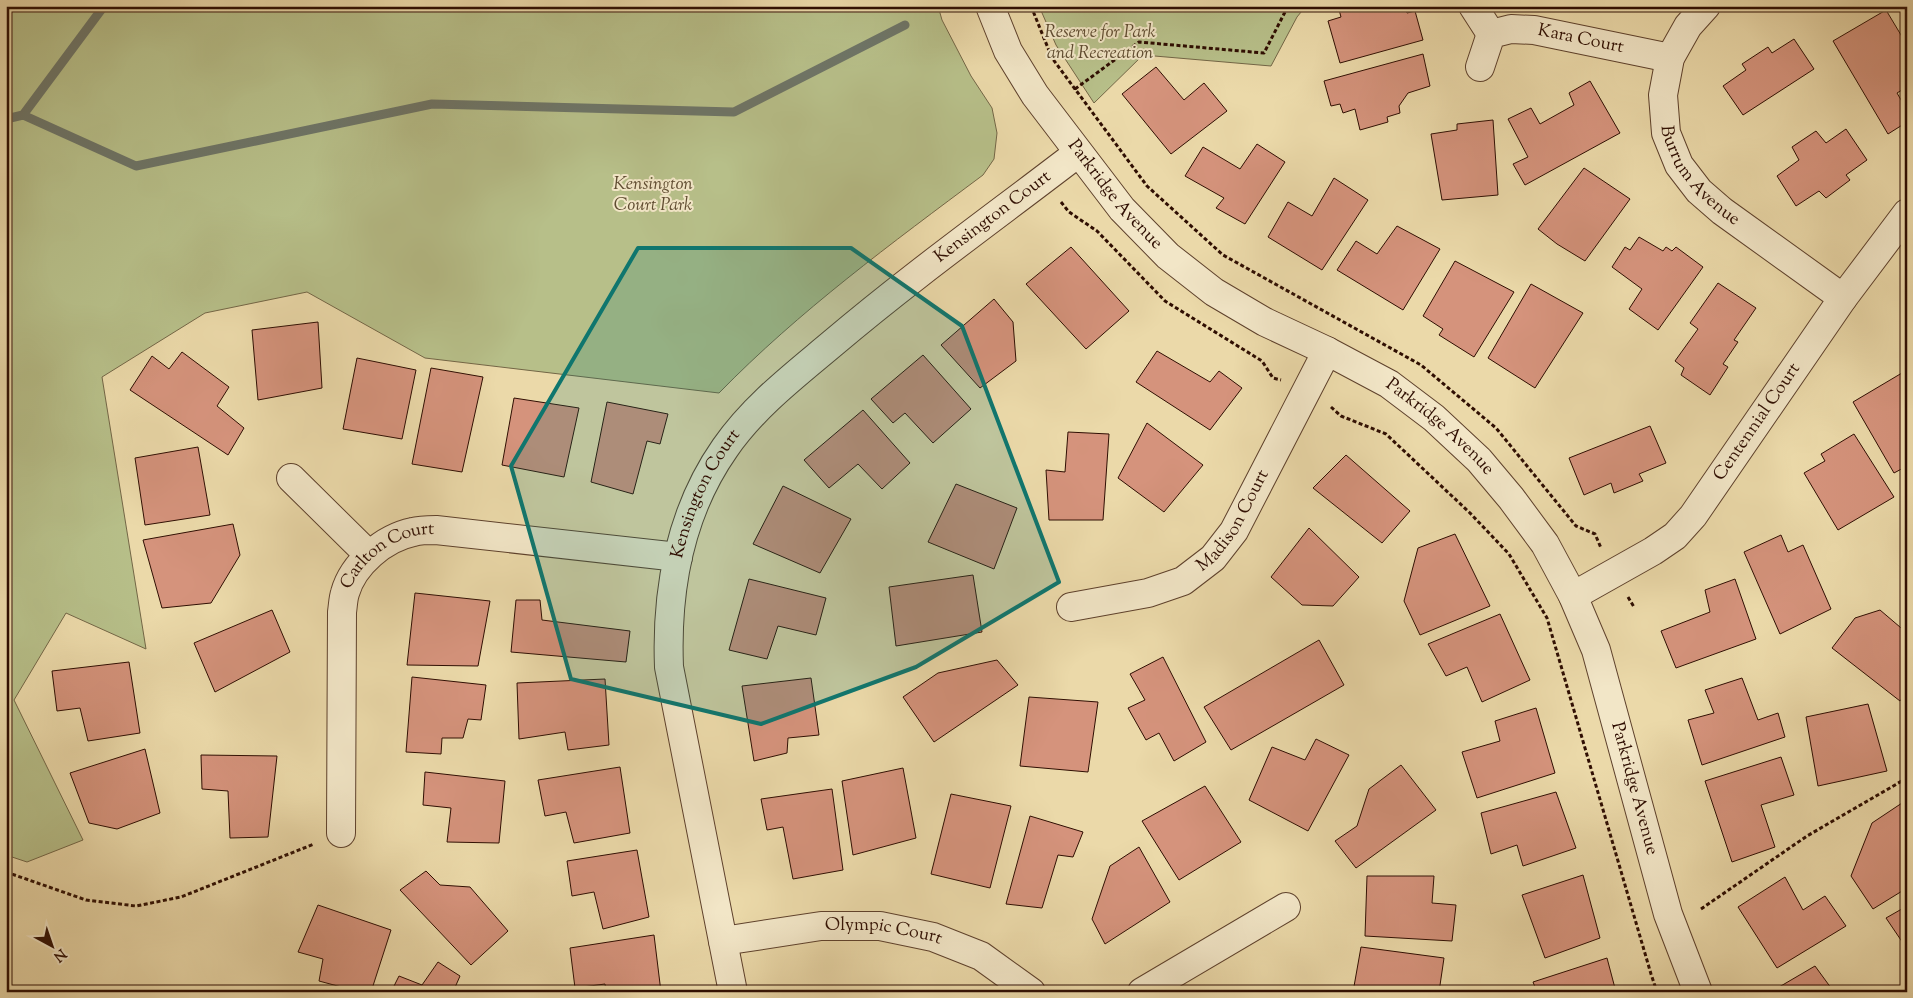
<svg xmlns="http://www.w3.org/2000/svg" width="1913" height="998" font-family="'Sorts Mill Goudy',serif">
  <rect width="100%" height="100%" fill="#ebd9a9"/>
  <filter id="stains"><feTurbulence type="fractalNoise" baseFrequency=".004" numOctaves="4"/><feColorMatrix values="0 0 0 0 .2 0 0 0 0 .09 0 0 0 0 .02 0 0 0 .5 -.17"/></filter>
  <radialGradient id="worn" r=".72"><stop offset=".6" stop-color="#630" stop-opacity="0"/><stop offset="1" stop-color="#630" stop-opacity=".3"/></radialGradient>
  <path fill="#b7bf89" stroke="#736646" d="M6,6h932l4,14 29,56 21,32 5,25 -3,26 -11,16c-91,68 -184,136 -264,218l-294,-35 -118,-66 -102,21 -103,64 44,272 -80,-36 -52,87 69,140 -56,22 -21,-7z
    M1039,6h267l-9,11 -26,49 -128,-11 -49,48 -38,-58z"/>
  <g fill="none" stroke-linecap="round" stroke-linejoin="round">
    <path stroke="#6e7567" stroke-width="9" d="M23,115l113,51 296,-62 302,8 171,-87
      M6,119l17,-4 81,-109"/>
  </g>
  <path fill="#d5937c" stroke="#2f0e02" d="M1338,6h67l2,7 8,-2 8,29 -83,23 -12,-42 13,-4z
    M1886,10l21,35v42l-10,6 10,17v12l-19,12 -55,-93z
    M1794,39l20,30 -71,46 -20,-29 23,-16 -4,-6 26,-17 4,6z
    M1423,54l7,32 -22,7 -9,13 1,7 -13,4 1,5 -28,8 -5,-21 -12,4 -3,-9 -9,2 -7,-25z
    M1156,67l28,33 20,-17 23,28 -56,43 -49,-60z
    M1590,81l30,52 -95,52 -12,-21 15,-7 -20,-38 23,-11 9,16 34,-19 -5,-12z
    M1493,120l5,75 -56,5 -11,-66 26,-4v-6z
    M1846,129l21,31 -21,15 4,5 -24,18 -7,-7 -23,15 -19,-30 22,-16 -7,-13 24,-16 10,12z
    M1257,144l28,18 -40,62 -29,-16 8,-10 -39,-22 18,-29 37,22z
    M1584,168l46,31 -45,62 -28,-17 -19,-15z
    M1334,178l34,22 -46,70 -54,-33 20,-35 24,14z
    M1397,226l43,23 -37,61 -66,-40 19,-29 21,13z
    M1639,237l24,14 3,-4 6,4 4,-4 27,20 -45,63 -29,-21 13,-20 -30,-22 13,-20 5,3z
    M1071,247l58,64 -43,38 -60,-65z
    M1455,261l59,31 -40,65 -35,-22 4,-6 -20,-13z
    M1718,283l38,25 -22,32 4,2 -15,22 5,3 -18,28 -29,-20 3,-7 -9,-7 23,-32 -8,-6z
    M1531,284l52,29 -48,75 -47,-30z
    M994,299l19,23 3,39 -36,27 -39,-43z
    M318,322l4,66 -64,12 -6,-70z
    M1157,351l53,31 9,-11 23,17 -32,42 -74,-48z
    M182,352l47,35 -12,19 27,22 -16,27 -98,-65 22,-34 17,13z
    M923,355l48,54 -38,34 -28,-30 -12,10 -22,-24z
    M357,358l59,12 -14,69 -59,-10z
    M431,368l52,9 -21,95 -50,-8z
    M1907,370v96l-13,7 -41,-71z
    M514,398l65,10 -15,69 -62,-12z
    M607,402l61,12 -8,30 -13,-3 -14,53 -42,-12z
    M863,410l47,53 -28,26 -24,-25 -29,24 -25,-28z
    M1147,423l56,42 -39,47 -46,-34z
    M1650,426l16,37 -27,11 4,7 -29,12 -3,-10 -27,12 -15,-37z
    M1068,432l41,2 -6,86h-54l-3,-50 19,2z
    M1854,434l40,63 -56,33 -34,-57 21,-12 -4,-7z
    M198,447l12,68 -65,10 -10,-67z
    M1346,455l64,56 -28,32 -69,-55z
    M956,484l61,24 -23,61 -66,-27z
    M783,486l68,33 -31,54 -67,-29z
    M233,524l7,31 -29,48 -49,5 -19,-68z
    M1309,528l50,49 -26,29 -31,-1 -31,-28z
    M1455,534l35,72 -70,29 -16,-34 14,-53z
    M1781,535l7,17 15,-7 28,64 -51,25 -36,-82z
    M973,575l9,57 -86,14 -7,-59z
    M749,579l77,19 -10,37 -38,-9 -11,33 -38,-9z
    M1735,579l21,60 -80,29 -15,-37 49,-19 -5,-22z
    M415,593l75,8 -12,65 -71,-1z
    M516,600h24l2,20 88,11 -4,31 -115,-10z
    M272,610l18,42 -75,40 -21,-49z
    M1880,610l27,23v59l-7,9 -68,-53 23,-30z
    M1500,614l30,66 -48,22 -15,-35 -21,9 -18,-32z
    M1319,640l25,45 -113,65 -27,-43z
    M1163,657l43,85 -32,19 -15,-28 -13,7 -18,-32 17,-8 -15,-26z
    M997,660l21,25 -84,57 -31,-45 35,-24z
    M129,662l11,71 -52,8 -8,-33 -23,3 -5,-40z
    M412,677l74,8 -5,35 -13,-1 -5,19h-21l-1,16 -35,-2z
    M811,678l8,57 -31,3 -1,15 -33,8 -12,-75z
    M1742,678l16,42 20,-7 7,24 -83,28 -14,-45 26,-7 -9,-23z
    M605,679l4,66 -41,5 -3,-18 -46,7 -2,-56z
    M1029,697l69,5 -10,70 -68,-6z
    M1868,704l19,67 -69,15 -12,-69z
    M1536,708l19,65 -78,25 -15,-46 38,-11 -5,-20z
    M1316,739l33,16 -41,76 -59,-31 23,-53 33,13z
    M145,749l15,64 -43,16 -28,-6 -19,-50z
    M201,755l76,1 -9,81 -38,1 -2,-47 -26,-2z
    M1781,757l13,38 -33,10 14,42 -43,15 -27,-81z
    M1401,765l35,45 -80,58 -21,-27 22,-15 12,-37z
    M620,767l10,66 -56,10 -8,-31 -21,4 -7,-36z
    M903,768l13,70 -63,17 -11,-74z
    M425,772l80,9 -6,62 -52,-1 4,-34 -28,-3z
    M1205,786l36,56 -62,38 -37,-59z
    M832,789l11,81 -50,9 -10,-52 -16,3 -6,-31z
    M1556,792l20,56 -53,18 -6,-21 -26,9 -10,-41z
    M951,794l60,12 -21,82 -59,-14z
    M1902,803l5,7v78l-34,21 -22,-33 21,-53z
    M1030,816l53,16 -10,25 -15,-2 -16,53 -36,-4z
    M1139,847l31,55 -65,42 -13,-25 18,-53z
    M637,850l12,67 -46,12 -9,-37 -22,4 -5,-35z
    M426,871l14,14 30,2 38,44 -37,34 -71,-75z
    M1583,875l17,63 -55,20 -23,-63z
    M1367,876h67l-2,27 24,2 -4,36 -87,-5z
    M1785,877l18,33 22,-14 21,30 -69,42 -39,-61z
    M318,905l73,25 -20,62h-11l-41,-11 4,-22 -25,-7z
    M1907,906v43l-21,-31z
    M654,935l7,57h-55l-1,-8 -30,4 -5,-40z
    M1361,947l83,11 -5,34h-86z
    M1607,958l9,34h-79l-4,-10z
    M438,962l22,14 -7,16h-62l8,-16 23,9z
    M1815,966l19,26h-59l-1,-2z
    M846,988h33v4h-33z"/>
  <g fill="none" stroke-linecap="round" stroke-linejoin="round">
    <defs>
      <g id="street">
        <path id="s1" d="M990,6l18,45 27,44 87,114 46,47 46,36 51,30 62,29 62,33 45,34 45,42 32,38 34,46 28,52 23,54 72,264 30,78"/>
        <path d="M1473,6l18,28"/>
        <path id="s2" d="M1706,6l-18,20 -18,32 -7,37 3,38 13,32 20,26 23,20 121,87"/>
        <path id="s3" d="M1480,67l11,-33 20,-5 23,1 136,28"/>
        <path d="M291,478l78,77"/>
        <path id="s4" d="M1573,596l80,-45 22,-15 18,-20 150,-218 64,-85"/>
        <path id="s5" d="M1071,607l77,-14 35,-12 30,-23 21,-27 93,-180"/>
        <path id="s6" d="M341,833l1,-221c1,-6 1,-13 3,-19 8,-29 39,-55 68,-61 7,-2 16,-2 23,-2l242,27"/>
        <path id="s7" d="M723,941l98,-15h59l53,11 48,19 50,36"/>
        <path id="s8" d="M733,992l-64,-325c-3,-76 11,-155 56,-219 29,-42 70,-73 108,-105 79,-67 163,-127 245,-190"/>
        <path d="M1142,992l144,-85"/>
      </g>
    </defs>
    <use href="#street" stroke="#5e412c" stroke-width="30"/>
    <path stroke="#2f0e02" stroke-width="3" stroke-dasharray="4 2.5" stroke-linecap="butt" d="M1031,6l21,52 95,128 76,69 198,110 75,63 80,98 19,8 6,14
      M1075,89l64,-47 125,11 21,-41 5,-6
      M1061,202l8,10 28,19 68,70 97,60 11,17 8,2
      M1331,407l10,9 45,18 84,79 39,41 38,64 104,356 6,18
      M1628,597l6,10
      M6,872l80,28 50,6 45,-9 133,-53
      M1701,909l106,-73 100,-58"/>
    <use href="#street" stroke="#f2e6c7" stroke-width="28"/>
  </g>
  <path fill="#0f766e" fill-opacity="0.2" stroke="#0f766e" stroke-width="4" stroke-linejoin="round" d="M638,248h213l111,78 97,256 -143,85 -155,57 -190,-45 -60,-213z"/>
  <g text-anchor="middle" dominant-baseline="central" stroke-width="4" stroke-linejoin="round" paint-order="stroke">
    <g font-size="18" font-style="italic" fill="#5f4c31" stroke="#f2e6c7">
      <text x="1100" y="33">Reserve for Park<tspan x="1100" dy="21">and Recreation</tspan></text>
      <text x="653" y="185">Kensington<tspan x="653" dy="21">Court Park</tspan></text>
    </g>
    <g font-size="18" fill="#2f0e02" stroke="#f2e6c7">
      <text stroke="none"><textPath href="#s3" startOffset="126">Kara Court</textPath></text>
      <text stroke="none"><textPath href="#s2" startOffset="194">Burrum Avenue</textPath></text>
      <text stroke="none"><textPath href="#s1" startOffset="228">Parkridge Avenue</textPath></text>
      <text stroke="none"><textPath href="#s8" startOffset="916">Kensington Court</textPath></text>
      <text stroke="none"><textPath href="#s4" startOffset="259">Centennial Court</textPath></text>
      <text stroke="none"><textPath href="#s1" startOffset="632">Parkridge Avenue</textPath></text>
      <text stroke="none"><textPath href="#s8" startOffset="511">Kensington Court</textPath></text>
      <text stroke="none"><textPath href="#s5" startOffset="195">Madison Court</textPath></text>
      <text stroke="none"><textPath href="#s6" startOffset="301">Carlton Court</textPath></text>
      <text stroke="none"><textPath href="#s1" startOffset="1052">Parkridge Avenue</textPath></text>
      <text stroke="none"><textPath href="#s7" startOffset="162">Olympic Court</textPath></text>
    </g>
  </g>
  <rect width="1913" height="998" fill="none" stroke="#ebd9a9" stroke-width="25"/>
  <rect x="8" y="8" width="1898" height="983" fill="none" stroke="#2f0e02" stroke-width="2.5"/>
  <rect x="12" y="12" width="1888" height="973" fill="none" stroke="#2f0e02"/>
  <g transform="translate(52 946) rotate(140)" stroke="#f2e6c7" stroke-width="4" paint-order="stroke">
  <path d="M0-4L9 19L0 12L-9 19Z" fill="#2f0e02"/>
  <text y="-8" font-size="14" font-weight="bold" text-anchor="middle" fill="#2f0e02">N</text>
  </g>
  <rect width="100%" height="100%" filter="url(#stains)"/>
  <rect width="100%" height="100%" fill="url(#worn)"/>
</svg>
